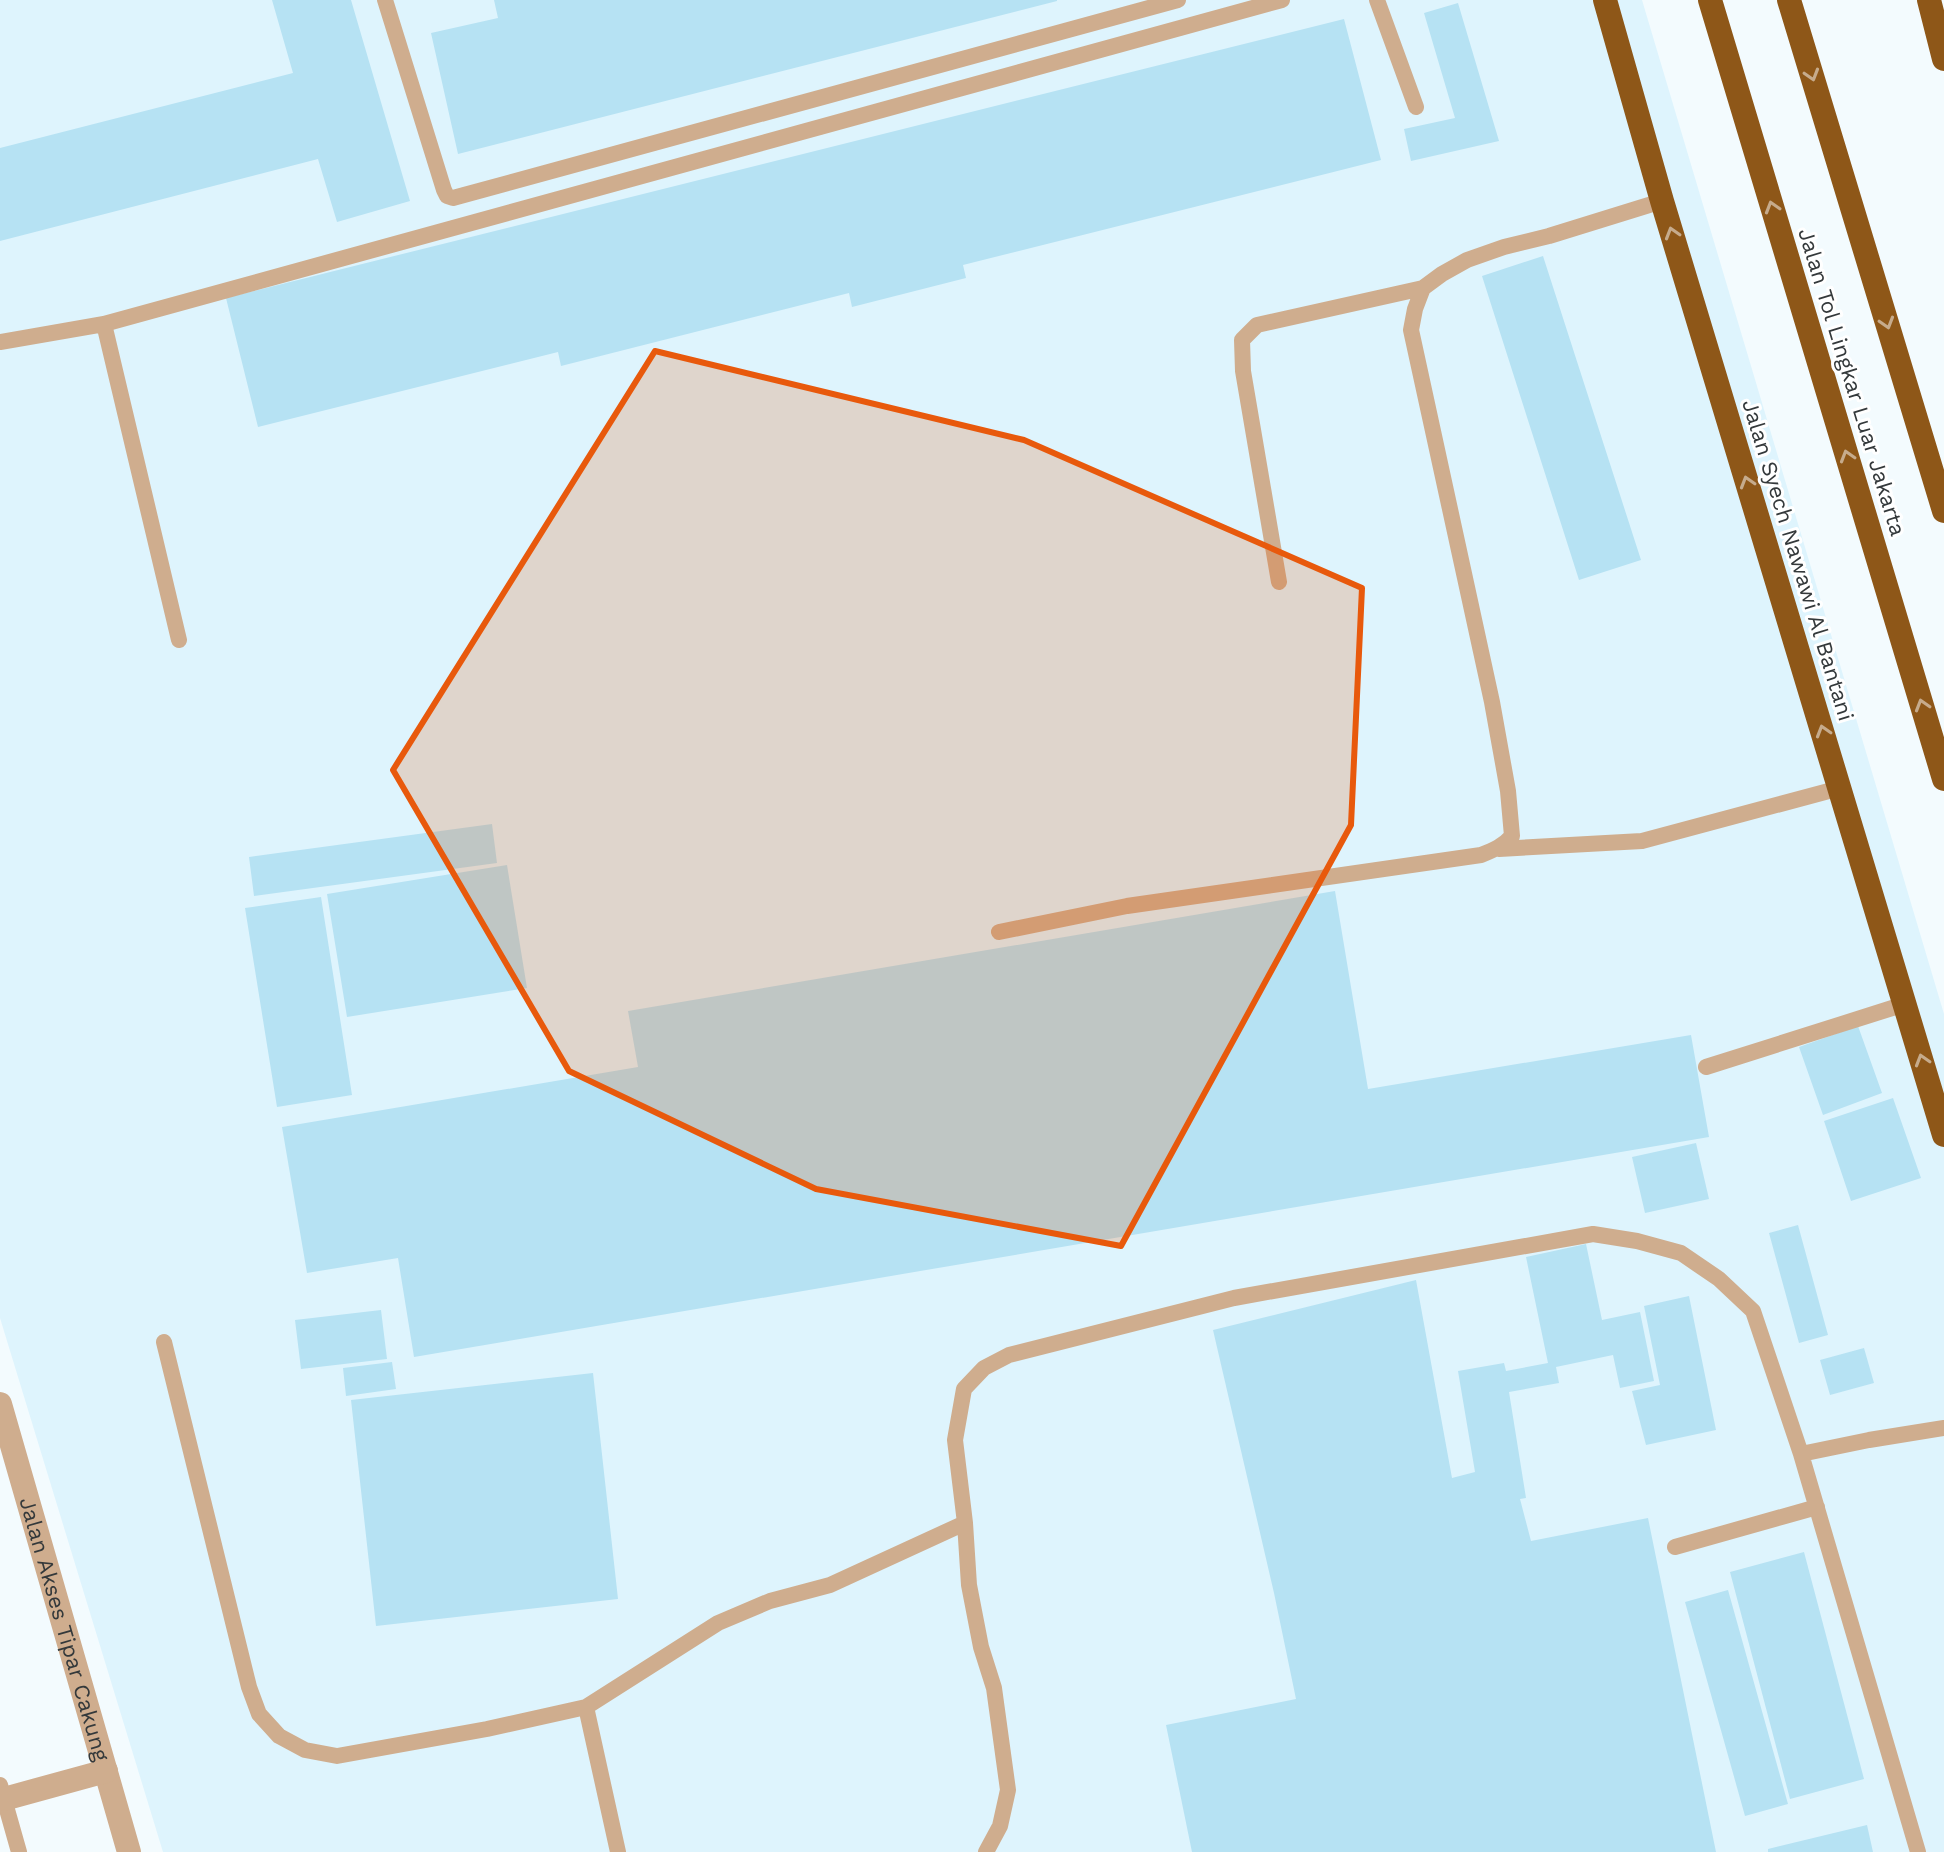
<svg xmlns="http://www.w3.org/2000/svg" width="1944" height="1852" font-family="'Work Sans',sans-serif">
  <rect width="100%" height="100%" fill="#f3fbfe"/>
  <path fill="#def4fd" d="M0,0h1642l302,1014v838h-1781l-163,-534z"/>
  <path fill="#b6e2f3" d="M272,0h79l59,201 -73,21 -19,-63 -318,82v-93l293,-75z
    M494,0h563v1l-599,153 -27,-121 67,-15z
    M1458,3l41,138 -88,20 -7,-32 51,-11 -31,-105z
    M1344,19l37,141 -418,105 3,13 -114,29 -3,-14 -288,73 -3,-14 -300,75 -32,-129z
    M1543,256l98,304 -62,20 -97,-304z
    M492,824l5,39 -243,33 -5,-39z
    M507,865l20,123 -180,29 -20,-123z
    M1335,891l33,198 323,-54 18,102 -1295,220 -16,-99 -91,15 -25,-146 356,-60 -10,-56z
    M321,897l31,198 -75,12 -32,-199z
    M1858,1026l24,67 -59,22 -24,-68z
    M1893,1098l28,80 -70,23 -27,-80z
    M1696,1143l13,56 -64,14 -13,-56z
    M1798,1225l30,110 -29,8 -30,-110z
    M1586,1244l16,76 38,-8 14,69 -34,7 -7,-33 -57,12 3,16 -50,9 17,106 -6,1 11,42 117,-23 68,334h-524l-26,-127 130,-26 -22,-106 -61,-263 203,-50 36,198 23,-6 -17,-101 46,-8 2,8 42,-8 -22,-106z
    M1689,1296l27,134 -70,15 -14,-54 28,-6 -16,-79z
    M381,1310l6,49 -86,10 -6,-49z
    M1864,1348l10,35 -44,12 -10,-35z
    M392,1362l4,27 -50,7 -3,-28z
    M593,1373l25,226 -242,27 -25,-226z
    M1804,1552l60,227 -74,20 -60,-227z
    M1728,1590l60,214 -43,12 -60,-214z
    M1867,1825l6,27h-105v-3z"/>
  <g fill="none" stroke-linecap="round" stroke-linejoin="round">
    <path stroke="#cfad8e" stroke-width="16" d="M385,0l59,190 3,6 6,2 725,-198
      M1377,0l39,107
      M104,324l1178,-324
      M0,342l104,-18 75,316
      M1279,582l-36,-211 -1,-31 15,-15 166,-37
      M1499,849l143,-8 198,-53
      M999,932l128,-26 354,-51c13,-5 22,-9 31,-19l-4,-45 -16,-89 -81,-372 4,-21 8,-21 19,-14 25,-14 37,-13 45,-11 113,-35
      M1706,1067l199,-63
      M164,1342l85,345 10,27 20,22 26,14 32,6 150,-27 99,-22 132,-84 52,-22 60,-16 135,-62
      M1801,1454l68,-14 75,-12
      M1675,1547l142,-40
      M586,1707l32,145
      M0,1785l19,67
      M986,1852l14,-26 8,-36 -14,-102 -13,-41 -12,-62 -4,-62 -10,-83 9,-51 20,-21 25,-13 225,-57 359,-64 44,7 44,12 38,26 34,32 48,143 117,398"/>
    <g stroke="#cfad8e" stroke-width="24">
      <path id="s1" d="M0,1404l129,448"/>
      <path d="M4,1799l102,-28"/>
    </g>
    <path stroke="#8e5718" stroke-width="24" d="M1605,0l57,201 282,934
      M1710,0l234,779
      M1789,0l155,511
      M1929,0l15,59"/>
  </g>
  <defs><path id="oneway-chevron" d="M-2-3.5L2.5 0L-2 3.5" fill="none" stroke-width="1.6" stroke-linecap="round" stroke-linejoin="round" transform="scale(2)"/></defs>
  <g stroke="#c6ab8c">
    <use href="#oneway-chevron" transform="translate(1812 75) rotate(73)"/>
    <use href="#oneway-chevron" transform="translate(1772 207) rotate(-107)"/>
    <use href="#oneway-chevron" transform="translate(1672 233) rotate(-107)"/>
    <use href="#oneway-chevron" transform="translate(1887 323) rotate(73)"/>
    <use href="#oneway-chevron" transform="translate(1847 456) rotate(-107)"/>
    <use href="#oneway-chevron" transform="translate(1747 482) rotate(-107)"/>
    <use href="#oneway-chevron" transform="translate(1922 705) rotate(-107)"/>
    <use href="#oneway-chevron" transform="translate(1823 731) rotate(-107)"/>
    <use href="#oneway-chevron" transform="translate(1922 1060) rotate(-107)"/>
  </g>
  <path fill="#e8590c" fill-opacity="0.2" stroke="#e8590c" stroke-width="6" stroke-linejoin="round" d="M655,351l369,89 338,148 -11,237 -230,421 -305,-57 -247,-118 -176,-301z"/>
  <g text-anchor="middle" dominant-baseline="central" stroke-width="6" stroke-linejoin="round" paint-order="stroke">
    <g font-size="22" fill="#34393b" stroke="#fff">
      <text transform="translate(1852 382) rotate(73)">Jalan Tol Lingkar Luar Jakarta</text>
      <text transform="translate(1798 560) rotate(73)">Jalan Syech Nawawi Al Bantani</text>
      <text stroke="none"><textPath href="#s1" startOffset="234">Jalan Akses Tipar Cakung</textPath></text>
    </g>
  </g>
</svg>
